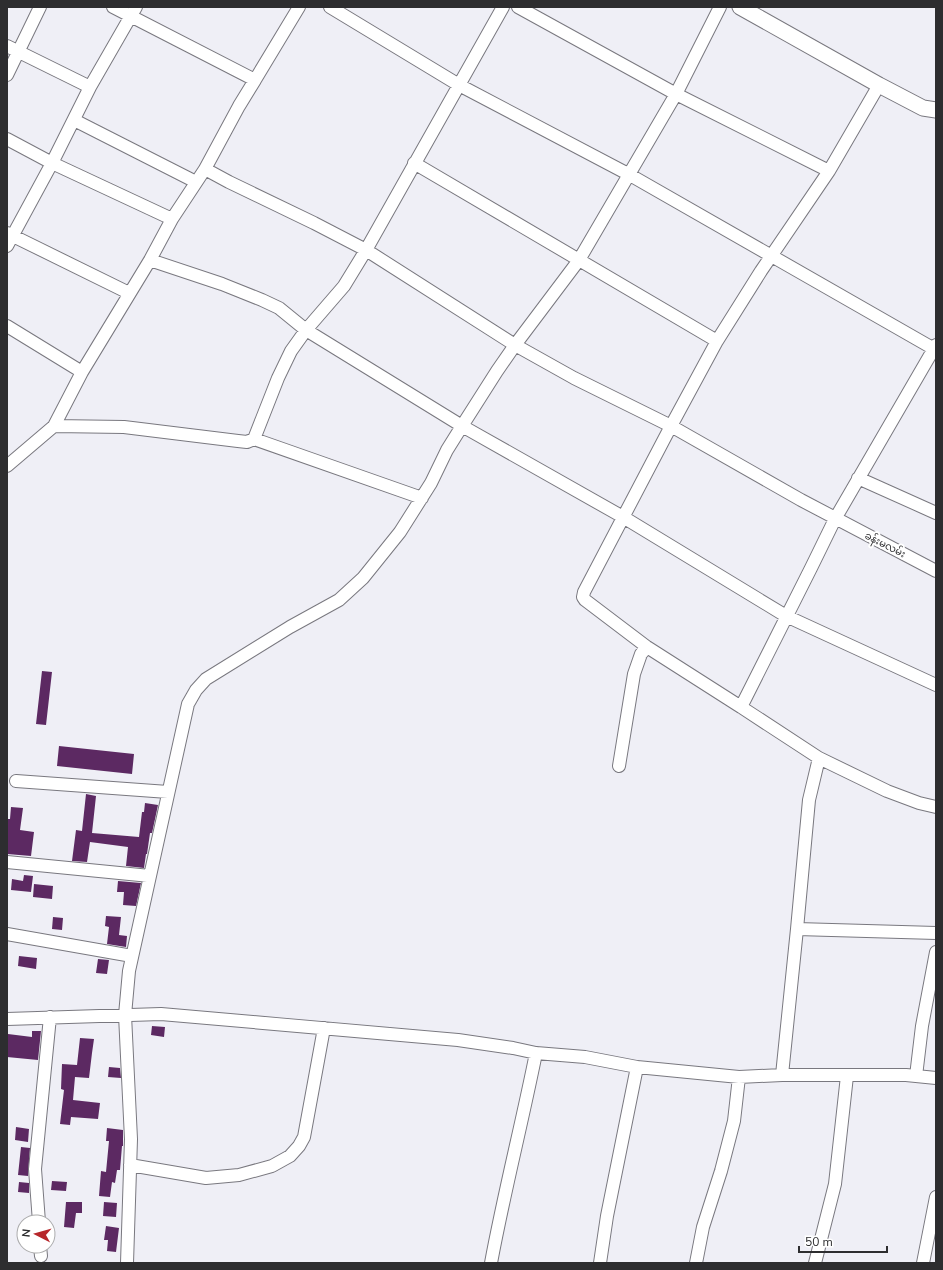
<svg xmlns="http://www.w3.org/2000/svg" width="943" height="1270" font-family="'Nunito Sans','Noto Sans Myanmar',sans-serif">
  <rect width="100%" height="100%" fill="#efeff6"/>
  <path fill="#5c2962" d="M42,671l10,1 -6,53 -10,-1z
    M59,746l75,8 -2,20 -75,-8z
    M86,794l10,2 -4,37 47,4 3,-25h2l1,-9 13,2 -6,28h-2l-3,21h-1l-2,14 -18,-2 2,-19 -38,-5 -3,20 -15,-1 4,-31 6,1z
    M11,807l12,1 -3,22 14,2 -3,24 -24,-2v-35h3z
    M24,875l9,1 -2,16 -20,-2 1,-11 11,2z
    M118,881l23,2 -5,23 -13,-1 1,-13h-7z
    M34,884l19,2 -1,13 -19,-2z
    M106,916l15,1 -2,18 8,1 -1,11 -19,-3 2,-17 -4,-1z
    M53,917l10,1 -1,12 -10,-1z
    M19,956l18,2 -1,11 -18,-3z
    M98,959l11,1 -2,14 -11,-1z
    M152,1026l13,1 -1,10 -13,-2z
    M32,1031h9l-3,29 -31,-3 1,-23 24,3z
    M80,1038l14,1 -2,14 -3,25 -14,-1 -2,23 27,3 -2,16 -27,-2 -1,8 -10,-1 4,-34 -3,-1 1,-25 15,1z
    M109,1067l11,1 1,10 -13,-1z
    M16,1127l13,2 -1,13 -13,-2z
    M107,1128l16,2v16h-1l-2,24h-3l-2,13 -3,-1 -2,15 -11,-1 2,-25 5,1 3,-31h-3z
    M21,1147l9,1 -2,28 -10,-1z
    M52,1181l15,1 -1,9 -15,-1z
    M19,1182l10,1v10l-11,-1z
    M66,1202h16v11h-6l-2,15 -10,-1z
    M104,1202l13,1 -1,14 -13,-1z
    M106,1226l13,2 -3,24 -9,-1 1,-11h-4z"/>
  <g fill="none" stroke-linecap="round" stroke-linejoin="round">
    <defs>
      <path id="minor" d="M113,7l142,73 44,-73
        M330,7l129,78 171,90 306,175
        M503,7l-137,243 149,95 59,33 97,48 130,74 135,71
        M518,7l158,87 153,77
        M7,46l83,41
        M7,75l33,-68
        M74,120l122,62
        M7,139l45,24 120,56
        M414,163l303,178
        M7,233l122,60
        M7,246l45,-83 38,-76 46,-80
        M150,260l72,24 40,16 17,8 27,22 156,96 161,91 163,99 150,69
        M7,326l75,46 68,-112 22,-41 33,-50
        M936,345l-101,174 -24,49 -70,139 78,51 68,33 32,12 17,4
        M54,426l70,1 114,14 9,1 7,-3 24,-61 13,-27 15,-21 38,-44 22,-36 -52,-27 -85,-41 -24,-13 34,-63 16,-26
        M254,439l168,59
        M7,466l47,-40 28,-54
        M858,478l78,35
        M741,707l-94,-60 -62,-47 -2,-3 1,-5 87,-166 46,-85 44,-70 68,-100 50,-86
        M619,766l15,-92 7,-20 6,-7
        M16,781l152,11
        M7,862l143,14
        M797,929l139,4
        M7,934l125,22
        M7,1019l154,-5 297,26 55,8 23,5 49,4 52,10 -30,149 -7,47
        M637,1067l102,10 43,-2h124l30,3
        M782,1075l15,-146 12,-129 10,-42
        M916,1076l6,-50 14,-74
        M130,1165l76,13 33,-3 33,-9 18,-10 9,-10 5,-9 20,-109
        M39,1222l-4,-53 15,-152
        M40,1246l1,10
        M127,1263l4,-124 -6,-124 4,-44 59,-267 8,-14 10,-11 84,-52 49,-27 24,-22 37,-46 31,-49 16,-33 15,-24 35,-55 18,-26 64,-85 97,-166 44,-87
        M491,1263c13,-70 31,-140 45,-210
        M696,1263l7,-36 18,-56 13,-50 5,-44
        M815,1263l20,-79 12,-108
        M923,1263l13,-66"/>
      <path id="major" d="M740,7l139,78 44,23 13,2"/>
    </defs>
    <use href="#minor" stroke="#79787f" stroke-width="14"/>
    <use href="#major" stroke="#79787f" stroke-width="17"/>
    <use href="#minor" stroke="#fff" stroke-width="12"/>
    <use href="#major" stroke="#fff" stroke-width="15"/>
  </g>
  <g text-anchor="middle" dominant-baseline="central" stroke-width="4" stroke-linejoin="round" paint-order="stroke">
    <g font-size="10" fill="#2d2d2f" stroke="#fff">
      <text transform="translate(885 545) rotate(27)">ခန်းမလမ်း</text>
    </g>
  </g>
  <rect width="943" height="1270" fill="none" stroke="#2d2d2f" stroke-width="16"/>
  <g transform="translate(36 1234) rotate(276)"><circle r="19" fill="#ffffff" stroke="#ababac"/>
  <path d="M0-3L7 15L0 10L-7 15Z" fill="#b7272b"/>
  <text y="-6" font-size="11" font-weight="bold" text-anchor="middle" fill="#2d2d2f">N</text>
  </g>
  <path d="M799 1246v6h88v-6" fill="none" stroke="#2d2d2f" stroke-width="2"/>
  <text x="805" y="1246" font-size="12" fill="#2d2d2f" stroke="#ffffff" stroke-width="3" paint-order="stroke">50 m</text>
</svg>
